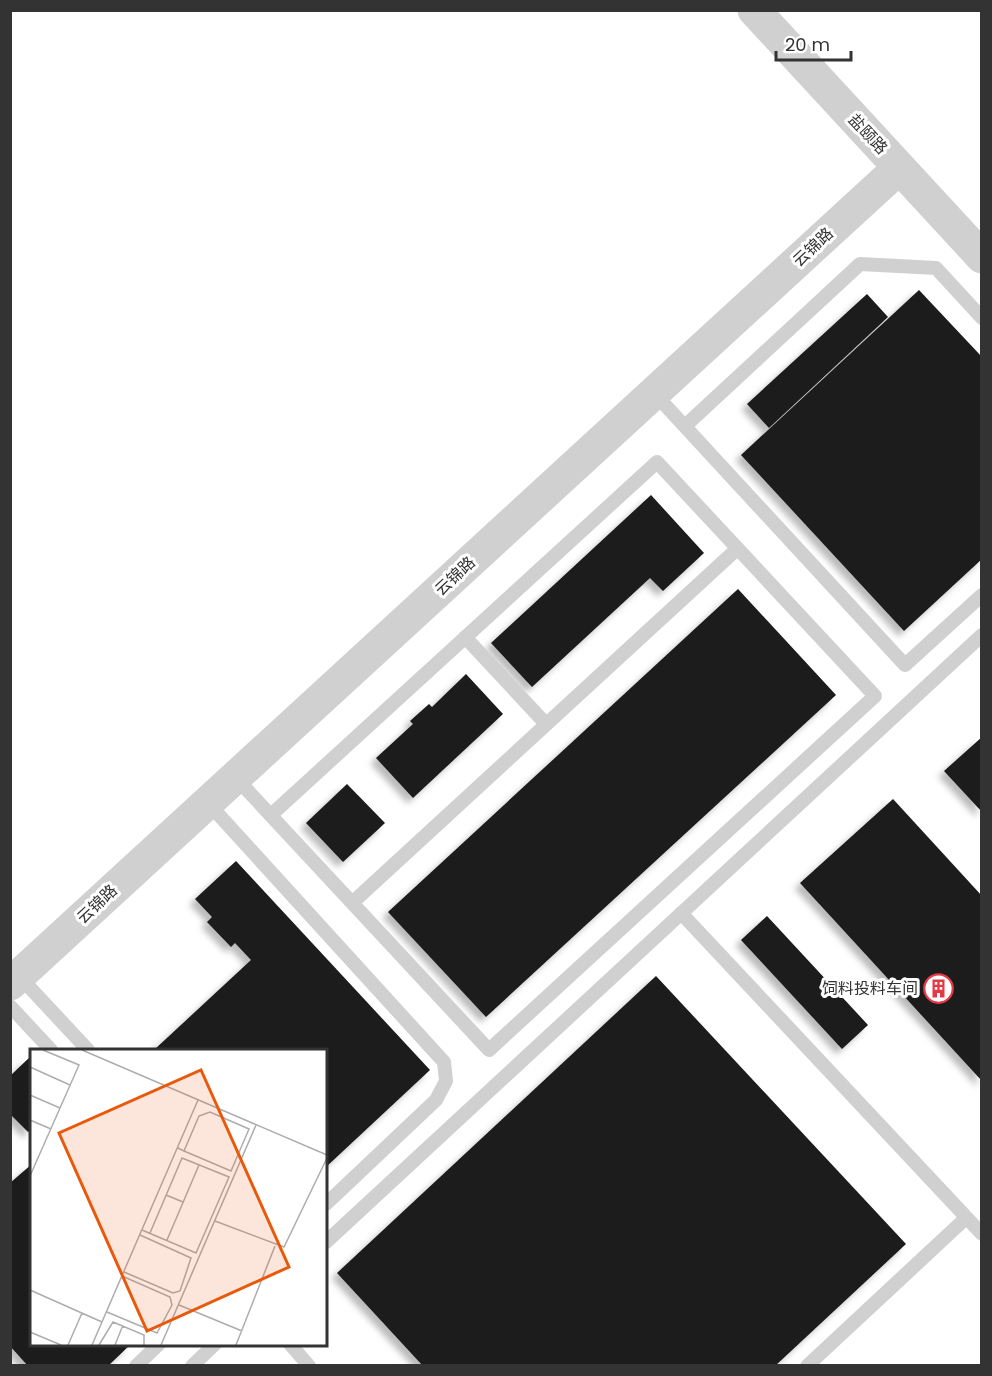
<svg xmlns="http://www.w3.org/2000/svg" width="992" height="1376" font-family="Poppins,'Noto Sans SC',sans-serif">
  <defs>
    <filter id="shadow"><feDropShadow dx="-5.5" dy="5.5" stdDeviation="3" flood-color="#0004"/></filter>
  </defs>
  <rect width="100%" height="100%" fill="#fff"/>
  <path fill="#1a1a1a" filter="url(#shadow)" d="M919,290l63,67v202l-78,72 -163,-176z
    M867,294l21,23 -119,111 -22,-24z
    M651,495l53,58 -41,38 -13,-13 -118,109 -41,-44z
    M738,589l98,106 -350,322 -98,-105z
    M466,674l37,40 -90,84 -37,-40 37,-34 -3,-3 19,-17 3,3z
    M982,737v75l-38,-41z
    M347,784l38,39 -42,39 -37,-39z
    M893,799l89,97v185l-182,-198z
    M236,861l194,209 -104,97v-117h-172l97,-90 -16,-17 -4,4 -24,-25 5,-5 -17,-18z
    M767,916l101,109 -26,24 -101,-109z
    M656,976l250,268 -131,122h-352l-86,-93z
    M30,1057l2,72 -4,3 -18,-18v-38z
    M32,1164v180h99l-23,22h-80l-18,-20v-163z"/>
  <g fill="none" stroke-linecap="round" stroke-linejoin="round">
    <path stroke="#d0d0d0" stroke-width="14" d="M654,393l251,272 77,-70
      M685,426l175,-162 76,4 46,50
      M465,637l81,87
      M235,777l254,273 386,-354 -218,-234 -386,353
      M208,803l236,259 2,19 -10,19 -110,104
      M352,903l385,-354
      M681,913l301,321
      M19,976l69,74
      M10,1006l41,44
      M326,1242l656,-607
      M290,1344l19,22
      M136,1366l23,-22
      M192,1366l23,-22
      M807,1366l159,-148"/>
    <path stroke="#d0d0d0" stroke-width="33" d="M754,10l228,247
      M10,984l889,-816"/>
  </g>
  <defs>
    <symbol id="building-ring" viewBox="-11 -11 22 22"><circle r="9.5" fill="#fff" stroke="#e63946" stroke-width="1.5"/><path d="M-4-6H4V6H1V3H-1V6H-4ZM-2.5-4.3h1.7v1.8h-1.7ZM.8-4.3h1.7v1.8H.8ZM-2.5-1h1.7V.8h-1.7ZM.8-1h1.7V.8H.8Z" fill="#e63946"/></symbol>
  </defs>
  <g fill-rule="evenodd">
    <use href="#building-ring" x="922" y="972" width="33" height="33"/>
  </g>
  <g text-anchor="middle" dominant-baseline="central" stroke-width="6" stroke-linejoin="round" paint-order="stroke">
    <g font-size="16" fill="#333" stroke="#fff">
      <text transform="translate(868 134) rotate(47)">盐颐路</text>
      <text transform="translate(813 247) rotate(-43)">云锦路</text>
      <text transform="translate(455 576) rotate(-43)">云锦路</text>
      <text transform="translate(97 904) rotate(-43)">云锦路</text>
    </g>
    <g font-size="16" fill="#333" stroke="#fff" text-anchor="end">
      <text x="918" y="988">饲料投料车间</text>
    </g>
  </g>
  <g transform="translate(30 1049)">
    <rect width="297" height="297" fill="#fff"/>
    <path fill="none" stroke="#adadad" stroke-width="1.5" d="M52,1l245,105M0,18l40,18M0,46l30,13M0,71l21,9M148,99l6,3 47,20 18,-42 -39,-17 -11,4 -15,35M0,127l49,-111 -36,-15M136,146l17,7M185,172l69,26 43,-89M112,181l54,23 33,-76 -47,-19 -32,75M137,191l32,-75M94,223l49,21 7,-2 11,-33 -51,-23M0,241l72,32M149,256l63,26M77,263l50,21 15,-28 -2,-8 -48,-21M0,283l31,13M38,296l14,-32M62,296l106,-245M69,296l14,-23 31,13v10M85,296l8,-20M131,296l95,-220M206,296l39,-99"/>
    <path fill="#e8590c" fill-opacity="0.15" stroke="#e8590c" stroke-width="3" d="M171,21l88,197 -142,64 -88,-198z"/>
    <rect width="297" height="297" fill="none" stroke="#333" stroke-width="3"/>
  </g>
  <rect width="992" height="1376" fill="none" stroke="#333333" stroke-width="24"/>
  <path d="M776 51v9h75v-9" fill="none" stroke="#333333" stroke-width="3"/>
  <text x="785" y="51" font-size="18" fill="#333333" stroke="#ffffff" stroke-width="4.5" paint-order="stroke">20 m</text>
</svg>
